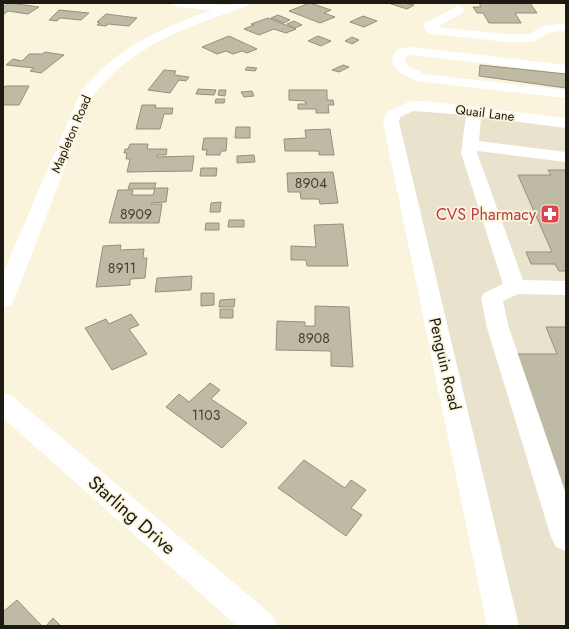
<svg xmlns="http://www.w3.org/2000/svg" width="569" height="629" font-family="Jost,sans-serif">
  <rect width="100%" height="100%" fill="#faf4dd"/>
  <path fill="#e9e2cc" d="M404,108l162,15v503h-63l-112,-504z"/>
  <path fill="#bfbaa3" stroke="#95907b" d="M9,3h1l29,4 -11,7 -20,-3 -5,4v-8z
    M310,3l21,7 -7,3 11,4 -15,6 -31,-12z
    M394,3h11l9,2 -7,4 -16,-5z
    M479,3h51l7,10h-22l6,10h-32l-6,-10h-6l-4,-6h8z
    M59,10l30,3 -8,7 -21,-2 -3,3 -8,-1z
    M106,14l31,4 -8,8 -21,-2 -2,2 -9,-1 3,-2 -3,-1z
    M278,15l12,5 -6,3 -13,-5z
    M363,16l14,5 -13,6 -14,-5z
    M268,18l28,11 -10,4 -12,-4 -15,6 -15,-6 10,-4 -3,-1z
    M294,21l8,4 -7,3 -8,-4z
    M229,36l28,13 -10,4 -5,-2 -9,3 -7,-3 -9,3 -15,-7z
    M318,36l13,5 -10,5 -13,-5z
    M352,37l7,3 -7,4 -7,-3z
    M45,52l19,3 -23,18 -11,-2 4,-3 -28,-3 7,-6 9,2 7,-7h13z
    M343,65l6,2 -10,5 -7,-2z
    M480,65l86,9v14l-87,-12z
    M247,67l10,1 -2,3 -10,-1z
    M164,70l12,1 -2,4 15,2 -3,4 -7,-1 -9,13 -22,-3z
    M5,86h24l-10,19h-16v-16z
    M198,89l18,1 -2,5 -18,-1z
    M219,90h7l-1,6 -7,-1z
    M289,90h38v10h6l1,5h-6l1,8h-13v-4h-18v-5h8l-1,-3 -16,-1z
    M252,91l2,5 -10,1 -3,-5z
    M216,99h9l-1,4h-9z
    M142,105h14l-1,3h18l-1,6h-8l-4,15h-24z
    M236,127h14v11h-15z
    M330,129l4,26h-15v-4h-34l-1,-12 22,-1 -1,-8z
    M204,138h23l-1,13h-5l-1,4h-14l1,-5h-5z
    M130,144h18l-1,5h20l-1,6h-9v2l37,-1 -2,15 -65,1 3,-13h-4l1,-6h-3l1,-4h3z
    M254,155l1,7 -18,1v-7z
    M201,168h16l-1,8h-16z
    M548,170h18v101h-7l-4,-7h-24l-5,-12h26l-34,-77h33z
    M333,172l5,31 -18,1 -1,-5h-18l-1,-7h-12l-1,-19z
    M130,183h26l-2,6h-26z
    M155,188h13l-2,14 -15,1v1h11l-3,19h-50l9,-33h15l-1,5h21z
    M221,202l-1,10h-10l1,-9z
    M229,220h15v7h-16z
    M206,223h13v7h-14z
    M343,224l5,42h-41l-1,-6h-15v-14l25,1 -2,-22z
    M121,245l-1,5 24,-1 -1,9h4l-2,20 -15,1v6l-34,2 7,-41z
    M192,276l-1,14 -36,2 2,-14z
    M201,293h13v12l-13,1z
    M235,299l-1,8h-15l1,-7z
    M315,306l34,1 4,60 -22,-1v-15l-55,-1 1,-29 28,1v4h10z
    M220,309h13v9h-13z
    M131,314l8,11 -10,4 18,25 -35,16 -27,-42 21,-9 3,5z
    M546,327h20v174l-49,-147h40z
    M210,383l10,7 -9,9 36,24 -25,25 -56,-41 13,-13 10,8z
    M304,460l41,28 6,-8 15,10 -15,18 11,7 -16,21 -68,-48z
    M17,600l25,26h-39v-14z
    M53,618l8,8h-15z"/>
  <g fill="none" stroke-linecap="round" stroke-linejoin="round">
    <path fill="#fff" fill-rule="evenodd" d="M171,3c18,0 35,0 53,2 7,0 17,-2 25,-2l-2,3c-61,22 -111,37 -154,89l-79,205 -3,5 -8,3v-34l78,-183c38,-45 76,-61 131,-81l-35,-3z
      M458,6l4,1 2,3 -2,3 -25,14 70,7h23l12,-8 24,-3v8l-16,1 -17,10h-26l-74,-8 -5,-1 -5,-7 2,-3z
      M412,47l154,18v8l-154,-18 -5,1 -2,5 4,5 15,8 142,16v8l-150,-17 -17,-9 -8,-11 6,-12z
      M411,101h15l140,17v10l-85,-11 -2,24 87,11v10l-88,-11 -1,2 46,127 43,1v14l-48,-1 -15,7 6,27 57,166v57l-10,-4 -5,-10 -64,-209 -6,-30 3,-5 19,-9 -42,-131 5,-38 -53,-4 -13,6 -1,5 120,504h-32l-104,-504 5,-11z
      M3,393l9,3 260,219 5,11h-40l-234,-208z"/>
  </g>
  <defs>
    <symbol id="pharmacy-square" viewBox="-11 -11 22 22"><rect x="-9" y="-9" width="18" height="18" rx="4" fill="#e0444e" stroke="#faf4dd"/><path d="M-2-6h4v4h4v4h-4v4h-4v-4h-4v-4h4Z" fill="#fff"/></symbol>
  </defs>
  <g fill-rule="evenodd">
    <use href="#pharmacy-square" x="539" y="203" width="22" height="22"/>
  </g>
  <g text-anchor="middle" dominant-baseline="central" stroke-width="3.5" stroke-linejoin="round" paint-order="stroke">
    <g font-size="13" fill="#1c1a12" stroke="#faf4dd">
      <text transform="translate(485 113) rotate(7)">Quail Lane</text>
      <text transform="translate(71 134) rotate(-67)">Mapleton Road</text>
    </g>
    <g font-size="14" fill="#454236">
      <text x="311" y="183">8904</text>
      <text x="136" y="214">8909</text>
      <text x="122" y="268">8911</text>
      <text x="314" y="338">8908</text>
      <text x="206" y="415">1103</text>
    </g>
    <g font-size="16" fill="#be3a42" stroke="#faf4dd" text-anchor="end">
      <text x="536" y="214">CVS Pharmacy</text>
    </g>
    <g font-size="16" fill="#1c1a12" stroke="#faf4dd">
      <text transform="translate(445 364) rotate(77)">Penguin Road</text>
    </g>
    <g font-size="19" fill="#1c1a12" stroke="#faf4dd">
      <text transform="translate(132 515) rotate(41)">Starling Drive</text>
    </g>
  </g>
  <rect width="569" height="629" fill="none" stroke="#1c1a12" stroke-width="8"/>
</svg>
